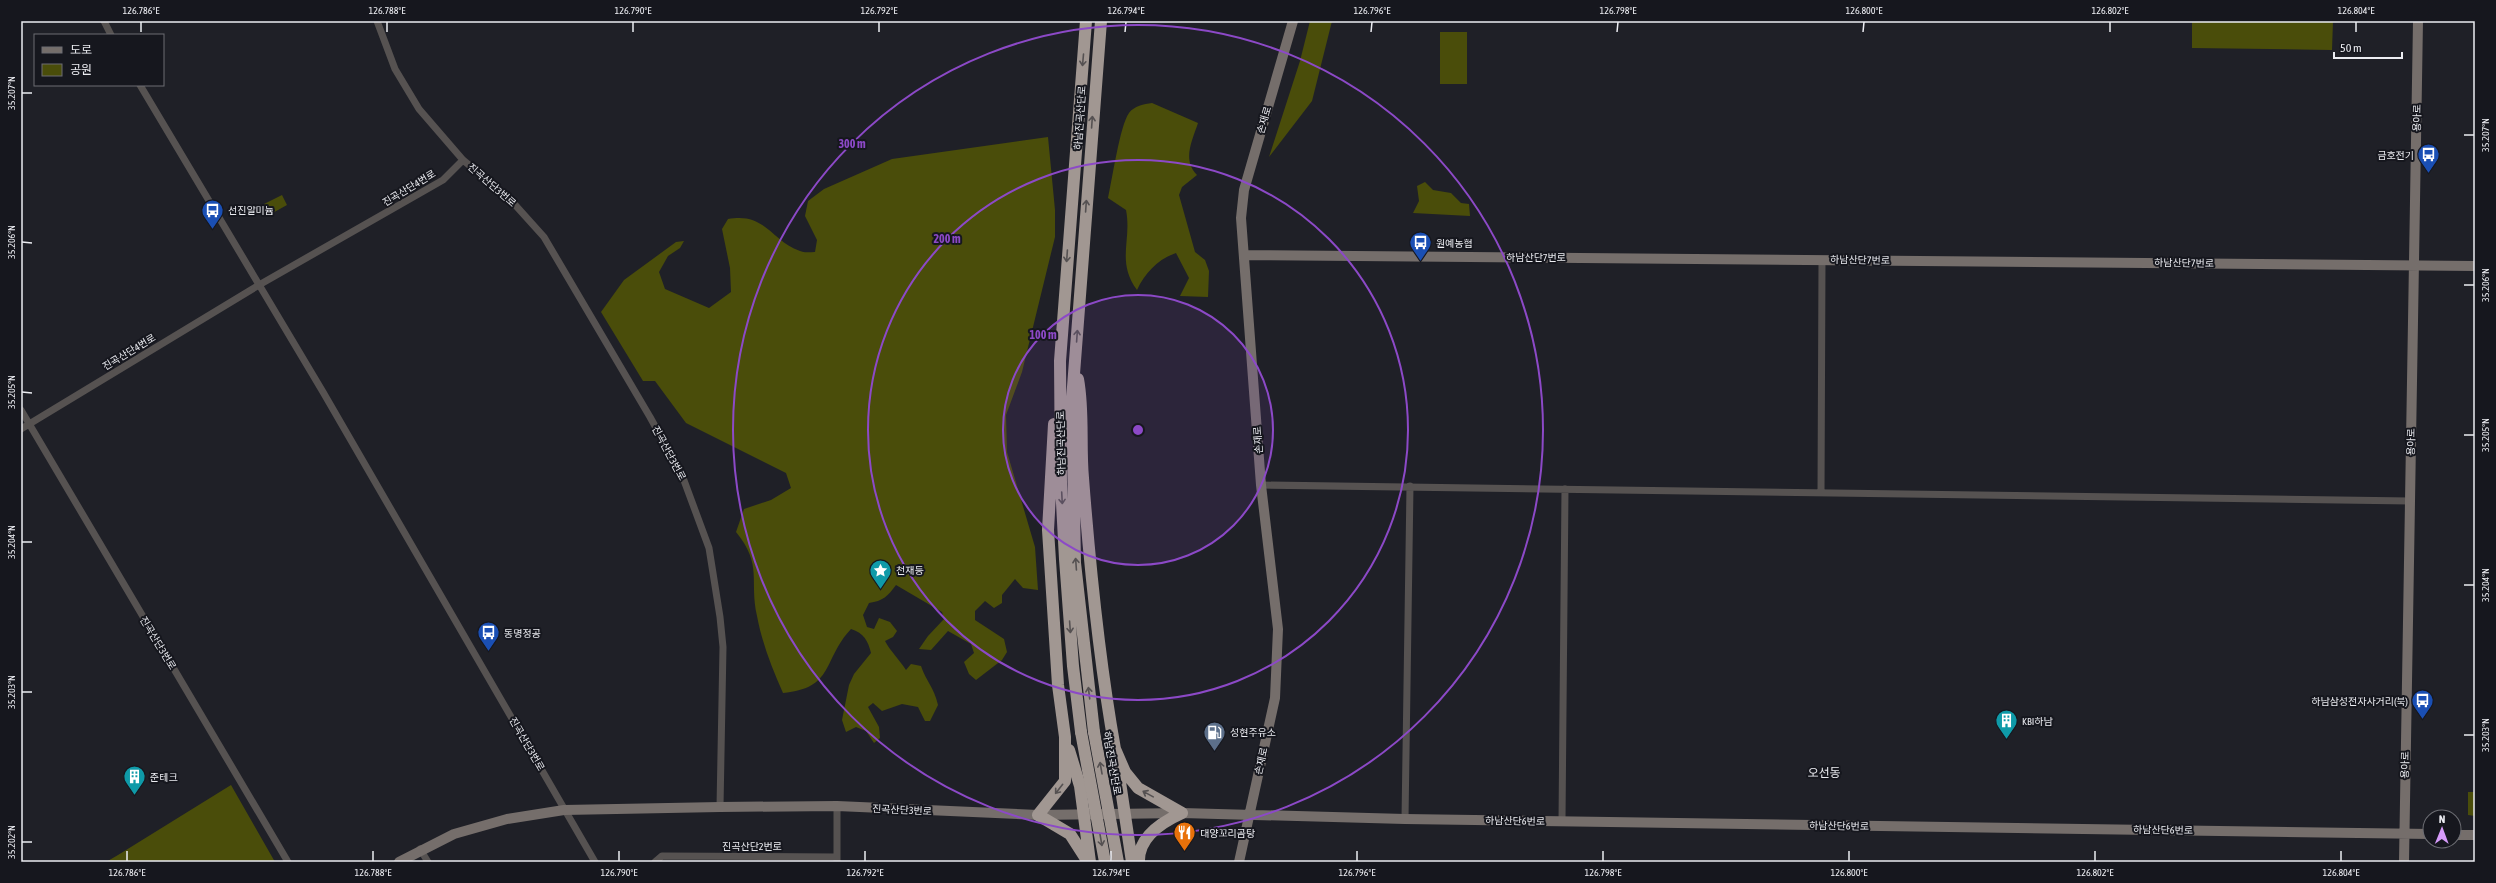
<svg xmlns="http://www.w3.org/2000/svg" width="2496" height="883" font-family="'Asap Condensed','Noto Sans KR',sans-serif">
  <rect width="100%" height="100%" fill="#1f2027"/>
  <path fill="#4a4d0a" d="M1310,21h22l-20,80 -43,56 31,-96z
    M2192,21h141l-1,29 -140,-2z
    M1440,32h27v52h-27z
    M1152,103l46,20c-6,18 -16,37 -1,52l-15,12 -3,8 16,57 10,8 4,11 -1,26 -28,-1 9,-18 -13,-25c-18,6 -31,20 -39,37 -21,-29 -5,-49 -11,-80l-18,-12c4,-17 12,-73 21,-85 5,-7 15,-9 23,-10z
    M1048,137l7,73v27l-33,135 -16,43 1,37 28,95 3,43 -15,-2 -8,-9 -13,16v8l-8,5 -9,-7 -10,10v9l29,19 3,13 -5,8 -26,20 -7,-6 -5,-12 10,-9 -3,-9 -23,-13 -17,19 -12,-1 9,-13 16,-17 -2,-7 -46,-27c-8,11 -13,16 -27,18l-6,12 4,12 7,2 5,-11 11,4 7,9 -4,6 -8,4c6,11 14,18 21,29l5,-6 10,2c5,15 13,21 17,39l-8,16h-5l-7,-14 -16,-3 -20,7 -9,-8 -5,4 11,20 1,11 -6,5 -8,-12 -10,-4 -10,5 -4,-12 7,-35 5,-11 17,-21c-3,-12 -7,-20 -20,-24 -29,31 -16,59 -68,64 -11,-25 -21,-50 -26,-77 -8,-36 6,-51 -21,-84l8,-23 27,-9 20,-12 -5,-15 -100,-50 -31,-42h-12l-42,-69 23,-32 52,-38 8,-1 -4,7 -12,8 -9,16 6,17 44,19 22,-16 -1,-24 -8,-39 6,-10c38,-7 43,22 72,32 4,2 10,1 15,1l2,-12 -12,-24 3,-15 16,-12 68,-30z
    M1425,182l8,8 18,3 10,10 8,1 1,12 -57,-3 6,-12 -2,-15z
    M282,195l5,10 -18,10 -5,-11z
    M231,785l44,77h-169l12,-7z
    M2468,792h7v24l-7,-1z"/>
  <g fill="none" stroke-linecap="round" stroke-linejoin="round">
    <path stroke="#565251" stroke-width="7" d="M104,21l7,14
      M377,21l18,48 24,40 44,51 46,38 35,39 106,180 32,58 27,73 11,69 3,30 -3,160
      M140,85l183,307 272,470
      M21,410l267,452
      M21,429l238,-144 184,-105 20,-20
      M1261,485l1149,16
      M1821,493l1,-233
      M837,806v56
      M1405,819l5,-333
      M1562,821l3,-332
      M420,849l8,13
      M655,862l7,-6 175,1"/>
    <path stroke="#756e6b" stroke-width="10" d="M1244,255l1231,11
      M2454,835h21
      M399,862l55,-28 53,-15 57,-9 156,-3 117,-1 201,9 144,-2 223,6 1025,15
      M1239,862l36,-164 3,-69 -17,-144 -20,-267 3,-28 49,-169
      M2404,862l14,-841"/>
    <path stroke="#a19792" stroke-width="12" d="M1078,379c6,32 2,66 5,99 7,91 16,182 32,271l10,23 13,16 44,25
      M1054,424l-6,106 10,155 7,52v44l-27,34 32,19 18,28
      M1081,732l-8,-66 -8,-107 -4,-75 -1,-123 26,-340
      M1094,732l-19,-169 -3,-163 29,-379
      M1069,750l11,36 10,76
      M1117,762l15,100
      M1139,862c-1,-25 23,-40 43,-49"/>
    <path stroke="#a19792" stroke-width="12" d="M1081,732l24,130
      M1094,732l24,130"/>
  </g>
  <defs><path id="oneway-shaft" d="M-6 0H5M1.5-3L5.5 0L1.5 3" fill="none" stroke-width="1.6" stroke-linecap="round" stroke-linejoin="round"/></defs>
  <g stroke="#555152">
    <use href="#oneway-shaft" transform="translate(1083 60) rotate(95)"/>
    <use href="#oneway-shaft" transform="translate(1092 122) rotate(-86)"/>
    <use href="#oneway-shaft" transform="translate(1086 206) rotate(-86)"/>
    <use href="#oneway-shaft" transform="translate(1067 256) rotate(94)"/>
    <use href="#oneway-shaft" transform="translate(1077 336) rotate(-86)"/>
    <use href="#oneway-shaft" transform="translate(1062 498) rotate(87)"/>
    <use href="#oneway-shaft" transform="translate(1076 564) rotate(-94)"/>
    <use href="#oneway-shaft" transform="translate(1070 627) rotate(86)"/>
    <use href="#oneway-shaft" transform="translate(1089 693) rotate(-97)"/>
    <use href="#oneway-shaft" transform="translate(1101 768) rotate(-100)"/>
    <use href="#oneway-shaft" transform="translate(1059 789) rotate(128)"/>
    <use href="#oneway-shaft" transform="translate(1148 794) rotate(-151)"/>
    <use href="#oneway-shaft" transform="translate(1101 840) rotate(80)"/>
  </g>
  <path fill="none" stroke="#ecedf2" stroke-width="1.5" d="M141,32v-10M387,32v-10M633,32v-10M879,32v-10M1125,32l1,-10M1371,32l1,-10M1617,32l1,-10M1863,32l1,-10M2110,32v-10M2356,32v-10M22,93h10M2464,135h10M22,242l10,1M2464,285h10M22,392l10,1M2464,435h10M22,542h10M2464,585h10M22,692h10M2464,735h10M22,842h10M127,861v-10M373,861v-10M619,861v-10M865,861v-10M1111,861v-10M1357,861v-10M1603,861v-10M1849,861v-10M2095,861v-10M2341,861v-10"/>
  <circle cx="1138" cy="430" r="135" fill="#8c49c7" fill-opacity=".12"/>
  <g fill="none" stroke="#8c49c7" stroke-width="2">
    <circle cx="1138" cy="430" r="135"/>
    <circle cx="1138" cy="430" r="270"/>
    <circle cx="1138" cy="430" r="405"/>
  </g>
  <defs>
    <symbol id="bus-pin" viewBox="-11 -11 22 30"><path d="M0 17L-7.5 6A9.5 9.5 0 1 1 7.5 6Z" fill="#1a4fb4" stroke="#16171e"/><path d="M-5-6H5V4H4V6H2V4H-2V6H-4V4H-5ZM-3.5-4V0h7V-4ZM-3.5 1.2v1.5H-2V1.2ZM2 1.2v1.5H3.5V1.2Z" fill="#fff"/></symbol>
    <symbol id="sight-pin" viewBox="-11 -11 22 30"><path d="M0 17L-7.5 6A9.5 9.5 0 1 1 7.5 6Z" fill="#0f9aa8" stroke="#16171e"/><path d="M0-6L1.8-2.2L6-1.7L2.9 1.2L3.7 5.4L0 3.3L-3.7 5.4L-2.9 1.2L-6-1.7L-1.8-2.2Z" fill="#fff"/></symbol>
    <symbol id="building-pin" viewBox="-11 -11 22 30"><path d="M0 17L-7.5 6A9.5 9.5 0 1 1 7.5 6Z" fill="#0f9aa8" stroke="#16171e"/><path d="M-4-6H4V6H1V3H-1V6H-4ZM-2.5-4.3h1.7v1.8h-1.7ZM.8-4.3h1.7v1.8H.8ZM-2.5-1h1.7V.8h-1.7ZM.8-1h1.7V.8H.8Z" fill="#fff"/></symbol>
    <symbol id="fuel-pin" viewBox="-11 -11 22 30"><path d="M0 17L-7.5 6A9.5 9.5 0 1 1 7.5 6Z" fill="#5c6f8a" stroke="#16171e"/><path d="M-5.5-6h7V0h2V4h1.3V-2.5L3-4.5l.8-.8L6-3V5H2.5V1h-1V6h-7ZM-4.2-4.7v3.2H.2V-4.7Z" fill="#fff"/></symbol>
    <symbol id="restaurant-pin" viewBox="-11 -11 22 30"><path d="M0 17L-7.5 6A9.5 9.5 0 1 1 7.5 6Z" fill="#e8710a" stroke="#16171e"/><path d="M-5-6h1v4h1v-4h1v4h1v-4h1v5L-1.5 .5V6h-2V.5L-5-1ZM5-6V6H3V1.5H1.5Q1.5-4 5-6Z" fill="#fff"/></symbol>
  </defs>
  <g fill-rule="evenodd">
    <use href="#bus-pin" x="2416" y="142" width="25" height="34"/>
    <use href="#bus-pin" x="200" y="198" width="25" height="34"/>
    <use href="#bus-pin" x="1408" y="230" width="25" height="34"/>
    <use href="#sight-pin" x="868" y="558" width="25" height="34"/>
    <use href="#bus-pin" x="476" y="620" width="25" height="34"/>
    <use href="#bus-pin" x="2410" y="688" width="25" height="34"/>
    <use href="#building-pin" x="1994" y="708" width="25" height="34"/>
    <use href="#fuel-pin" x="1202" y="720" width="25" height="34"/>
    <use href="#building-pin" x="122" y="764" width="25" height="34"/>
    <use href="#restaurant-pin" x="1172" y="820" width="25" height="34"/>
  </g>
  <g text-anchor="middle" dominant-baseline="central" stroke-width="4" stroke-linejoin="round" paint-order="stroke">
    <g font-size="10" fill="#ecedf2" stroke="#16171e">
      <text transform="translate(1080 118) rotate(-86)">하남진곡산단로</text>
      <text transform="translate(2417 118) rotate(-89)">용아로</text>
      <text transform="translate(1264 120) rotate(-74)">손재로</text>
      <text transform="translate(492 185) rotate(41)">진곡산단3번로</text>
      <text transform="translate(409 188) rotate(-31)">진곡산단4번로</text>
      <text x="1536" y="257">하남산단7번로</text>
      <text transform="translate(1860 260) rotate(1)">하남산단7번로</text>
      <text transform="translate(2184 263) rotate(1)">하남산단7번로</text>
      <text transform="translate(129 352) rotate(-31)">진곡산단4번로</text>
      <text transform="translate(1258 440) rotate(-94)">손재로</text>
      <text transform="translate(2411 442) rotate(-89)">용아로</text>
      <text transform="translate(1061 443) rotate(-91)">하남진곡산단로</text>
      <text transform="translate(669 453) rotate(62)">진곡산단3번로</text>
      <text transform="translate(158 643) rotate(59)">진곡산단3번로</text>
      <text transform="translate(527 744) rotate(60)">진곡산단3번로</text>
      <text transform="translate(1261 761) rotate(-77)">손재로</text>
      <text transform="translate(1112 763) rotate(80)">하남진곡산단로</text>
      <text transform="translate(2405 765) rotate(-89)">용아로</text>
      <text transform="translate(902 810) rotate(3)">진곡산단3번로</text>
      <text transform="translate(1515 821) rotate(1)">하남산단6번로</text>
      <text transform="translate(1839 826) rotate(1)">하남산단6번로</text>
      <text transform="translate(2163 830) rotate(1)">하남산단6번로</text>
      <text x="752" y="846">진곡산단2번로</text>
    </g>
    <g font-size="10" fill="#ecedf2" stroke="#16171e" text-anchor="start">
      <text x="2414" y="155" text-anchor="end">금호전기</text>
      <text x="228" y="210">선진알미늄</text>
      <text x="1436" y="243">원예농협</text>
      <text x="896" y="570">천재등</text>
      <text x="504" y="633">동명정공</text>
      <text x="2408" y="701" text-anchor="end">하남삼성전자사거리(북)</text>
      <text x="2022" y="721">KBI하남</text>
      <text x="1230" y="732">성현주유소</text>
      <text x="150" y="777">준테크</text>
      <text x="1200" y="833">대양꼬리곰탕</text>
    </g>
    <g font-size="12" fill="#ecedf2" stroke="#16171e">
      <text x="1824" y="773">오선동</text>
    </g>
  </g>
  <circle cx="1138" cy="430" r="6" fill="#8c49c7" stroke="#16171e" stroke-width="2"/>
  <g font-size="12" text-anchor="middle" font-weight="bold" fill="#8c49c7" stroke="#16171e" stroke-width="4" stroke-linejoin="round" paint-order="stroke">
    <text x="852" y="148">300 m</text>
    <text x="947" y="243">200 m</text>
    <text x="1043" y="339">100 m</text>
  </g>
  <rect width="2496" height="883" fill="none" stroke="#16171e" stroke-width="44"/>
  <rect x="34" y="34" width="130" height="52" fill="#16171e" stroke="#6c6d73"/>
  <rect x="42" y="47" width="20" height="6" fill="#756e6b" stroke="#6c6d73"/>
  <text x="70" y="54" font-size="12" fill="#ecedf2">도로</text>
  <rect x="42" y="64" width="20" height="12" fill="#4a4d0a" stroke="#6c6d73"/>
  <text x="70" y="74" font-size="12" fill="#ecedf2">공원</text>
  <g transform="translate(2442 829) rotate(1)"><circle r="19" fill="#16171e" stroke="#6c6d73"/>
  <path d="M0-3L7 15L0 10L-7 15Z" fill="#d69bfa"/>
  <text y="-6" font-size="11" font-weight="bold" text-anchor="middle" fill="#ecedf2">N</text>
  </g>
  <path d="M2334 52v6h68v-6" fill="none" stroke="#ecedf2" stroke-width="2"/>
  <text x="2340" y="52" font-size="12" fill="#ecedf2" stroke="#16171e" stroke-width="3" paint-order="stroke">50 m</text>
  <rect x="22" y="22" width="2452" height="839" fill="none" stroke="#ecedf2" stroke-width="1.5"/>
  <g font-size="10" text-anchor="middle" fill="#ecedf2">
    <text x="141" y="14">126.786°E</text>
    <text x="387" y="14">126.788°E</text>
    <text x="633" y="14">126.790°E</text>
    <text x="879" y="14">126.792°E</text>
    <text x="1126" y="14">126.794°E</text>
    <text x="1372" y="14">126.796°E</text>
    <text x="1618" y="14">126.798°E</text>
    <text x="1864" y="14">126.800°E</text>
    <text x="2110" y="14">126.802°E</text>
    <text x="2356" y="14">126.804°E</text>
    <text transform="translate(11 93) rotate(-90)" y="4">35.207°N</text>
    <text transform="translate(2485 135) rotate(-90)" y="4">35.207°N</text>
    <text transform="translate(11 242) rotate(-90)" y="4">35.206°N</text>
    <text transform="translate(2485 285) rotate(-90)" y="4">35.206°N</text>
    <text transform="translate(11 392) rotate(-90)" y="4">35.205°N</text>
    <text transform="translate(2485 435) rotate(-90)" y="4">35.205°N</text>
    <text transform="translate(11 542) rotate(-90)" y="4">35.204°N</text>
    <text transform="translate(2485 585) rotate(-90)" y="4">35.204°N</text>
    <text transform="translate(11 692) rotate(-90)" y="4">35.203°N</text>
    <text transform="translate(2485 735) rotate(-90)" y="4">35.203°N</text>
    <text transform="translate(11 842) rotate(-90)" y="4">35.202°N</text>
    <text x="127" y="876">126.786°E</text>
    <text x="373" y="876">126.788°E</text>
    <text x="619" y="876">126.790°E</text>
    <text x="865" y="876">126.792°E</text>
    <text x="1111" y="876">126.794°E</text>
    <text x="1357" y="876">126.796°E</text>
    <text x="1603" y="876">126.798°E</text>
    <text x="1849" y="876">126.800°E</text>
    <text x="2095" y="876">126.802°E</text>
    <text x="2341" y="876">126.804°E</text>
  </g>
</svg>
